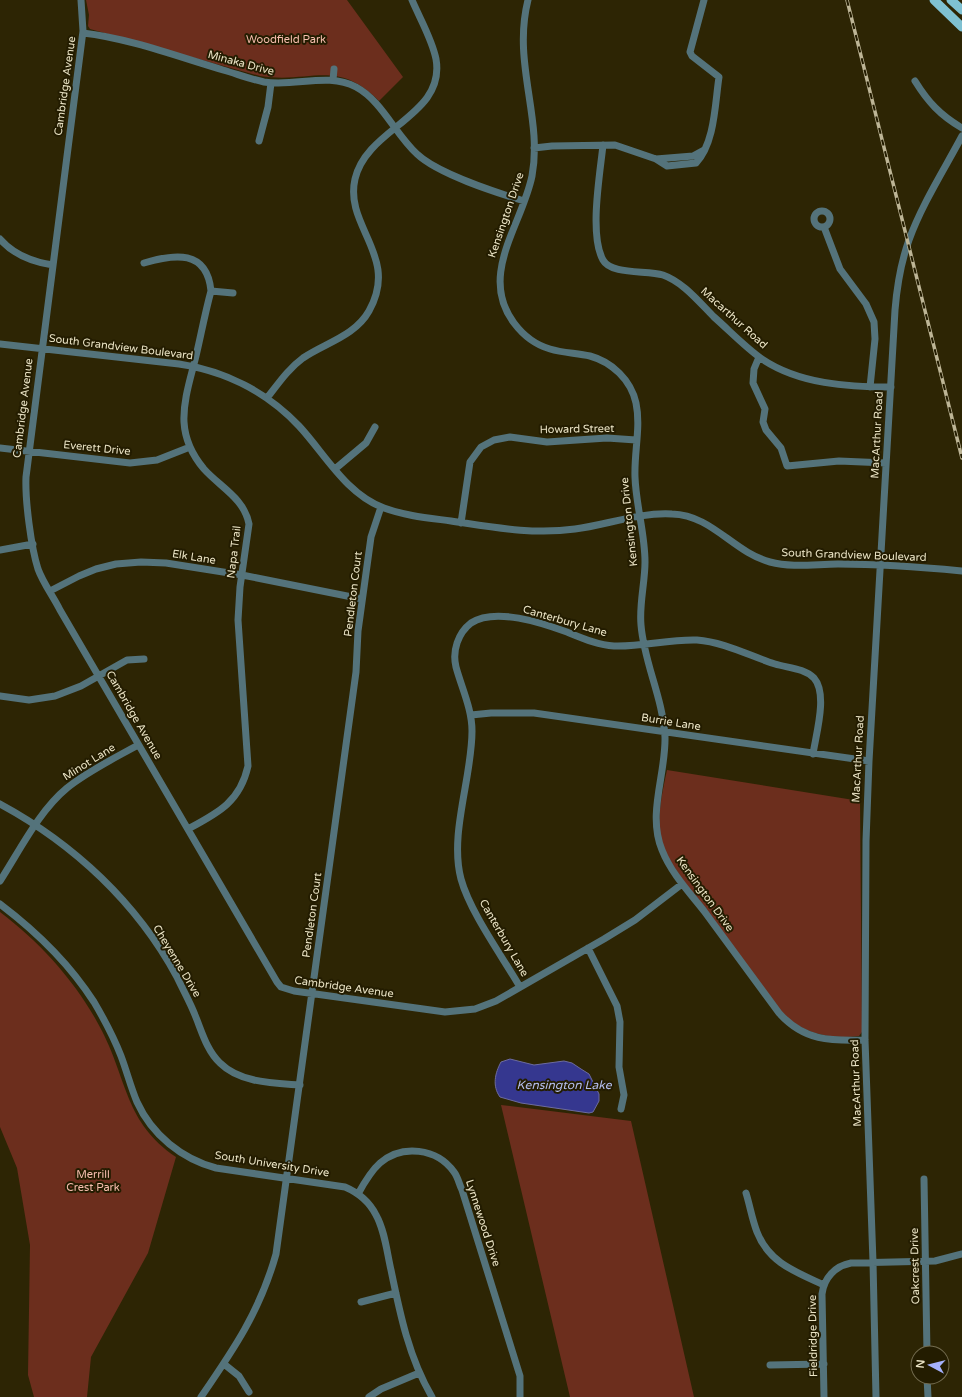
<svg xmlns="http://www.w3.org/2000/svg" width="962" height="1397" font-family="'Varela Round',sans-serif">
  <rect width="100%" height="100%" fill="#2d2504"/>
  <path fill="#6c2e1d" d="M86,0h261l56,77 -24,24c-43,-43 -67,-17 -119,-25l-170,-47 -2,-3 1,-11z
    M667,770l193,31 2,225v6l-3,4c-29,3 -52,-1 -75,-21l-104,-139c-4,-7 -10,-14 -14,-21 -12,-27 -5,-57 1,-85z
    M0,912c42,32 78,72 102,119 26,51 23,91 74,126l-28,96 -57,104 -4,40h-53l-6,-22 2,-130 -13,-77 -17,-41z
    M501,1105l130,16 63,276h-124z"/>
  <path fill="#35378f" stroke="#6c6b9f" d="M510,1059l24,6 30,-4 8,2 9,6 8,5 10,20v7l-6,11 -4,1 -68,-10 -21,-6c-8,-11 -5,-24 1,-35z"/>
  <g fill="none" stroke-linecap="round" stroke-linejoin="round">
    <path stroke="#54737b" stroke-width="7" d="M81,0l2,31 -57,446c-1,23 5,70 12,92 5,14 15,27 22,41l217,372 4,5 13,4 151,21 30,-3 21,-8 108,-62 31,-19 47,-36
      M528,0c-16,63 15,118 4,176 -10,49 -54,99 -18,147 9,12 22,22 36,26 13,4 27,4 40,7 22,6 41,24 46,47 5,24 -2,49 -1,74 1,29 10,56 10,85 0,21 -6,42 -4,63 3,38 22,73 24,112 1,37 -18,77 -3,113 9,23 27,42 42,61 25,34 50,68 75,102 25,28 51,28 86,27
      M83,33c45,5 96,24 140,37 14,4 27,9 41,12 32,5 64,-10 92,5 26,14 39,47 61,67 21,20 78,38 107,47
      M333,80l1,-11
      M915,81c13,21 25,34 47,47
      M259,141l9,-34 3,-24
      M603,145c-3,29 -14,90 0,115 8,15 44,10 60,15 20,7 36,27 51,42 16,14 31,30 48,42 37,25 86,28 129,28
      M534,148l18,-2 63,-1 41,14 37,-3 11,-6
      M656,159l11,7 29,-3c19,-20 19,-60 23,-86l-27,-21 -2,-4 14,-52
      M814 219a8 8 0 1 1 16 0a8 8 0 1 1-16 0Z
      M824,227l16,42 26,35 8,18 1,17 -5,48
      M0,239c14,16 32,23 53,26
      M144,263c30,-9 63,-14 67,28 -6,22 -10,44 -15,65 -5,21 -13,44 -12,66 1,17 9,34 20,47 16,18 40,29 45,55l-9,63 -2,33 10,146c-8,36 -30,47 -60,63
      M211,291l22,2
      M0,344l179,20c46,7 88,28 120,62 26,28 47,68 85,82 22,8 45,10 67,13 41,6 82,14 124,8 31,-4 65,-17 97,-15 40,1 61,38 98,48 22,6 46,2 68,2 41,0 83,3 124,7
      M759,357l-5,12 -1,14 12,26 -2,13 3,8 15,18 6,18 52,-5 47,2
      M267,398c11,-14 21,-29 36,-40 22,-15 52,-22 66,-47 31,-55 -25,-84 -14,-132 12,-52 91,-63 81,-120 -4,-20 -16,-40 -24,-59
      M0,448l130,15 27,-3 33,-13
      M335,469l31,-26 9,-16
      M461,523l9,-61 11,-15 13,-7 16,-3 37,5 60,-4 29,2
      M0,550l33,-6
      M50,591l29,-15 17,-7 20,-5 25,-2 25,1 76,12 120,24
      M0,696l29,4 26,-4 26,-10 46,-26 17,-1
      M471,715l20,-2h43l335,48
      M0,804c74,40 137,99 177,173 6,13 13,25 18,38 7,17 12,36 25,48 20,20 54,20 80,22
      M0,881c20,-31 39,-70 67,-93 21,-17 48,-30 71,-43
      M0,904c37,28 69,59 94,98 10,17 20,36 27,54 6,16 10,32 16,46 15,33 45,57 79,66l129,19c14,6 24,14 31,28 9,16 11,38 15,55 9,44 18,88 41,127
      M588,948l29,58 3,16 -1,45 5,28 -3,14
      M520,987c-18,-31 -50,-75 -59,-108 -12,-45 11,-101 11,-148 0,-22 -10,-42 -16,-64 -4,-16 2,-34 15,-44 24,-16 71,0 96,9 15,6 31,13 47,14 28,1 55,-7 83,-6 27,2 53,16 78,24 13,4 29,4 39,14 14,16 2,56 -1,76
      M924,1179l3,174
      M746,1193c4,13 6,26 11,39 12,31 39,40 67,53
      M358,1194c6,-11 13,-23 22,-31 22,-19 57,-15 74,9 4,5 5,12 8,18l58,186v21
      M361,1302l35,-9
      M224,1364l15,12 10,16
      M770,1365l54,-1
      M927,1377l1,20
      M201,1397c33,-48 59,-86 75,-143l80,-582 2,-41 13,-94 10,-30
      M369,1397l12,-8 38,-16
      M824,1397l-2,-103c2,-16 13,-28 29,-31l84,-2 27,-7
      M876,1397l-3,-135 -8,-222 1,-199 3,-80 26,-451c2,-24 6,-48 14,-70 13,-36 35,-70 53,-104"/>
    <path stroke="#7fc1d2" stroke-width="9" d="M934,0l28,27
      M951,0l11,10"/>
    <defs>
      <path id="rail" d="M847,0l115,458"/>
    </defs>
    <use href="#rail" stroke="#bdb596" stroke-width="3.5"/>
    <use href="#rail" stroke="#231c00" stroke-width="2" stroke-dasharray="6" stroke-linecap="butt"/>
  </g>
  <g text-anchor="middle" dominant-baseline="central" stroke-width="4" stroke-linejoin="round" paint-order="stroke">
    <g font-size="11" fill="#f7beae" stroke="#231c00">
      <text x="286" y="39">Woodfield Park</text>
      <text x="93" y="1174">Merrill<tspan x="93" dy="13">Crest Park</tspan></text>
    </g>
    <g font-size="11" fill="#ebe4c5" stroke="#231c00">
      <text transform="translate(241 63) rotate(15)">Minaka Drive</text>
      <text transform="translate(65 86) rotate(-82)">Cambridge Avenue</text>
      <text transform="translate(506 215) rotate(-71)">Kensington Drive</text>
      <text transform="translate(734 318) rotate(42)">Macarthur Road</text>
      <text transform="translate(121 347) rotate(7)">South Grandview Boulevard</text>
      <text transform="translate(23 408) rotate(-83)">Cambridge Avenue</text>
      <text transform="translate(577 429) rotate(-1)">Howard Street</text>
      <text transform="translate(877 435) rotate(-87)">MacArthur Road</text>
      <text transform="translate(97 448) rotate(6)">Everett Drive</text>
      <text transform="translate(629 522) rotate(-96)">Kensington Drive</text>
      <text transform="translate(234 552) rotate(-83)">Napa Trail</text>
      <text transform="translate(854 555) rotate(2)">South Grandview Boulevard</text>
      <text transform="translate(194 557) rotate(9)">Elk Lane</text>
      <text transform="translate(353 594) rotate(-83)">Pendleton Court</text>
      <text transform="translate(565 621) rotate(16)">Canterbury Lane</text>
      <text transform="translate(134 715) rotate(60)">Cambridge Avenue</text>
      <text transform="translate(671 722) rotate(9)">Burrie Lane</text>
      <text transform="translate(858 759) rotate(-87)">MacArthur Road</text>
      <text transform="translate(89 762) rotate(-32)">Minot Lane</text>
      <text transform="translate(705 894) rotate(54)">Kensington Drive</text>
      <text transform="translate(312 915) rotate(-82)">Pendleton Court</text>
      <text transform="translate(504 938) rotate(60)">Canterbury Lane</text>
      <text transform="translate(177 961) rotate(59)">Cheyenne Drive</text>
      <text transform="translate(344 987) rotate(8)">Cambridge Avenue</text>
      <text transform="translate(856 1083) rotate(-92)">MacArthur Road</text>
      <text transform="translate(272 1164) rotate(9)">South University Drive</text>
      <text transform="translate(483 1223) rotate(72)">Lynnewood Drive</text>
      <text transform="translate(915 1266) rotate(-91)">Oakcrest Drive</text>
      <text transform="translate(813 1336) rotate(-91)">Fieldridge Drive</text>
    </g>
    <g font-size="12" font-style="italic" fill="#b5beee" stroke="#231c00">
      <text x="564" y="1085">Kensington Lake</text>
    </g>
  </g>
  <g transform="translate(930 1365) rotate(277)"><circle r="19" fill="#231c00" stroke="#736c4f"/>
  <path d="M0-3L7 15L0 10L-7 15Z" fill="#a5b1fc"/>
  <text y="-6" font-size="11" font-weight="bold" text-anchor="middle" fill="#ebe4c5">N</text>
  </g>
</svg>
